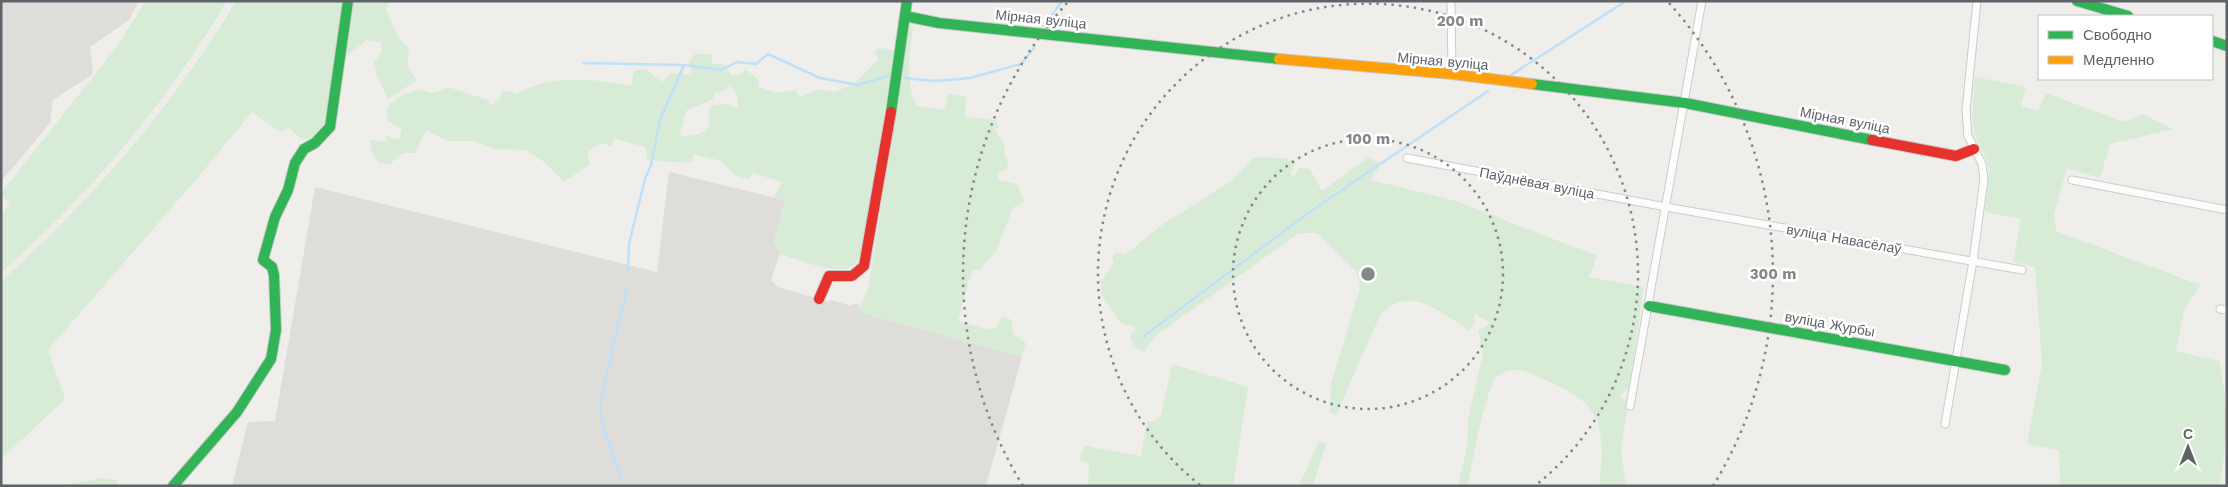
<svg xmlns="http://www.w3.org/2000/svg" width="2228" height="487" font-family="'Work Sans',sans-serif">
  <rect width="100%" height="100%" fill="#efeeea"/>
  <path fill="#dfddda" d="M1,1h138l-10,19 -39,27 3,27 -40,26 -3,23 -49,59z
    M669,172l116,28 -11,42 6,12 -9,26 7,7 51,15 1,-2 22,6 1,-3 6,2v3l4,5 159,44 -36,129h-754l16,-64 27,-1 40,-234 342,85z"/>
  <path fill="#d8ebd6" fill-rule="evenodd" d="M146,1h81c-60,102 -137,193 -226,272v-58l9,-13 -9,-5v-4l114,-144z
    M236,1h106l-16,125 -17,14 -9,-2 -11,-10 -9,4 -28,-20 -52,63 -152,175 17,49 -64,60v-178c92,-82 171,-174 235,-280z
    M353,1h37l-4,9 13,28 10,10 -2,19 10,13 -29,19 -11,-23 -3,-14 8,-10 -1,-10 -14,-2 -21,16z
    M910,26h3c-3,27 -9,55 4,80l27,4 4,-16 18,2 -1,21 31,3 3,6 -4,4 10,15 -1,9 4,7 -1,8 -10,4 1,7 19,4 7,17 -11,7 -17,43 -16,19h-8l-14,51 31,9 8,-3 5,-11 10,4 1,14 13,9 -4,14 -159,-44 -4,-5 9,-19z
    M880,48l14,2 -31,199c-2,4 -4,11 -7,14 -14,16 -59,-4 -76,-9l-6,-12 11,-42 -11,-3 8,-15 -29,-9 -4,6 -15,-4 -12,-14 -29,-7 -1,9 -45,-3 -1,-13 -32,-8 -3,7 -10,-3 -12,8 -2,5 3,8 -26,18 -20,-20 -18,-12 -33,-1 -18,-8h-27l-22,-11 -11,23h-12l-13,11 -11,-1 -8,-12 -1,-12 15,3 2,-6 12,4 3,-11 -14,-8c-7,-18 18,-31 34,-31 5,1 11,4 15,2 4,-1 8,-3 11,-5l40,13 2,6 10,-7 1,-7 9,-1 5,3c40,-20 74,-16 116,-8l3,-15 11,-2 17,13 9,-9 21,2 -3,-13 6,-8h16l1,9 13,2 6,11 10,-2 4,-5 13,10 1,8 19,6 17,-3 5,7 19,-8 16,3 20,-9 23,-23 -3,-9zM730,84l7,11 1,14 -10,-5 -15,1 -5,6c5,23 -7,23 -26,26l-2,-5 6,-21 27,-12 1,-6 10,-2z
    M1975,77l51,10 -5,19 17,5 8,-18 78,29 19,-8 30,15 -63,15 -10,34 -33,-10 -13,46 2,17 144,54 -16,25 -8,41 43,10c9,39 9,80 1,120l1,5h-161l-1,-36 -32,-6 15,-79 -7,-98 -22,-5 8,-43 -36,-7 4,-40 -3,-14 -11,-22 -3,-21z
    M1265,156c11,4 22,0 32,6l-7,11 2,3h3l4,-8 11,1 12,22 47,-34 12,7 -11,16 83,20 144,56 -8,21 55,10 -15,100 -9,9 8,8 -7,46 5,36h-27c10,-79 -7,-86 -74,-115 -10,-2 -21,-1 -29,7 -10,11 -25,89 -28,108h-10l9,-39 1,-27 15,-67 -5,-22 12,-8 -16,-10 1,10 -6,7c-30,-18 -59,-47 -89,-15l-44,100 -6,-2 1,-29 29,-96 -3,-16 -40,-39h-18l-145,104 -10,15 -11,-6 -3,-10 6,-8 -16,-6 -19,-28v-13l13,-18 -2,-7 5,-4 8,3 37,-30 69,-44 22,-23z
    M1172,364l76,23 -15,99h-145l1,-23 -10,-3 6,-15c18,7 37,5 56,12l6,-36h8l6,-6z
    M1319,441l7,3 -13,42h-14z
    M103,478l14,2 1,6h-61z"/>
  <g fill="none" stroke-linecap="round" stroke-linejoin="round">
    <path stroke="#bfe0f9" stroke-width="2.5" d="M1044,26l18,-25
      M584,63l100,2 37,5 16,-8 19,2 12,-10 52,24 38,7 30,-9
      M1511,75l115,-74
      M905,78l30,3 35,-3 51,-14 13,-16
      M628,272l1,-28 16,-65 6,-14 9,-45 24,-55
      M1144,336l167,-125 177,-120
      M622,479l-19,-53 -3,-24 27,-113"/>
    <defs>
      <path id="street" d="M1451,1l1,73
        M1407,158l259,49 356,63
        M2072,180l155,30
        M2220,309l7,1
        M1630,406l72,-405
        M1945,424l28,-163 11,-82 -2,-15 -14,-28 -2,-26 11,-109"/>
      <path id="fast" d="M2077,1l51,15
        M905,16l34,7 340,36
        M2212,41l15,5
        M1532,84l153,19 187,37
        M891,112l16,-111
        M1649,306l356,64
        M173,486l64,-74 34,-53 5,-29 -2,-55 -2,-8 -9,-7 12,-43 13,-27 7,-27 9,-14 11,-6 15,-16 18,-126"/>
      <path id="slow" d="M1279,59l173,15 80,10"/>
      <path id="jam" d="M1872,140l84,16 18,-7
        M819,299l10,-23h23l12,-10 27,-154"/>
    </defs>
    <use href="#street" stroke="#cbcccc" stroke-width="9"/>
    <use href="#fast" stroke="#cacacb" stroke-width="12"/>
    <use href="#slow" stroke="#cacacb" stroke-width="12"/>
    <use href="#jam" stroke="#cacacb" stroke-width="12"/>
    <use href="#street" stroke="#fdfcfc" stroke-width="7"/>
    <use href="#fast" stroke="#30b455" stroke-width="10"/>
    <use href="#slow" stroke="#ff9f0a" stroke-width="10"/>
    <use href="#jam" stroke="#e5322d" stroke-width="10"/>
    <path stroke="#e4e4e4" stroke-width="2.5" stroke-dasharray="1 6" stroke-linecap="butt" d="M1,277c90,-81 168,-172 231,-276"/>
  </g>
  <g fill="none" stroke="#84888a" stroke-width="2.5" stroke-dasharray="2.5 5">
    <circle cx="1368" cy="274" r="135"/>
    <path d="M1200 485A270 270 0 1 1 1536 485"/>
    <path d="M1023 486A405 405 0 0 1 1067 3M1669 3A405 405 0 0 1 1713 486"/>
  </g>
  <g text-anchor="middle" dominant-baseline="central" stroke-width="5" stroke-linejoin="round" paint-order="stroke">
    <g font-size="14" fill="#5f6368" stroke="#fff">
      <text transform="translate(1041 19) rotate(6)">Мірная вуліца</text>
      <text transform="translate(1443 61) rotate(5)">Мірная вуліца</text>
      <text transform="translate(1845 120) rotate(11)">Мірная вуліца</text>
      <text transform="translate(1537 183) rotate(11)">Паўднёвая вуліца</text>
      <text transform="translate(1844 239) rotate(10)">вуліца Навасёлаў</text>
      <text transform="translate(1830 324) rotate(10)">вуліца Журбы</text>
    </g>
  </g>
  <circle cx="1368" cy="274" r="8" fill="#84888a" stroke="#fff" stroke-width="2.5"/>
  <g font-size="15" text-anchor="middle" font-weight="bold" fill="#84888a" stroke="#fff" stroke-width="5" stroke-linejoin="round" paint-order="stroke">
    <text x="1460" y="26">200 m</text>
    <text x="1368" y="144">100 m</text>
    <text x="1773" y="279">300 m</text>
  </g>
  <rect width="2228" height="487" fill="none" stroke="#5f6368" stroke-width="5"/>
  <rect x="2038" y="15" width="175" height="65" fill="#ffffff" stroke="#bfc1c3"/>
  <rect x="2048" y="31" width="25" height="8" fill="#30b455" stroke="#bfc1c3"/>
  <text x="2083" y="40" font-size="15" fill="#5f6368">Свободно</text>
  <rect x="2048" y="56" width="25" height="8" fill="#ff9f0a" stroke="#bfc1c3"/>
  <text x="2083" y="65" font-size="15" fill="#5f6368">Медленно</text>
  <g transform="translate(2188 447)" stroke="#ffffff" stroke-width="4" paint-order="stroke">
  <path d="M0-4L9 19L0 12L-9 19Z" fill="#5f6368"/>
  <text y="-8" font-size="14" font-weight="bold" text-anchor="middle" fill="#5f6368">С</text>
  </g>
</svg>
